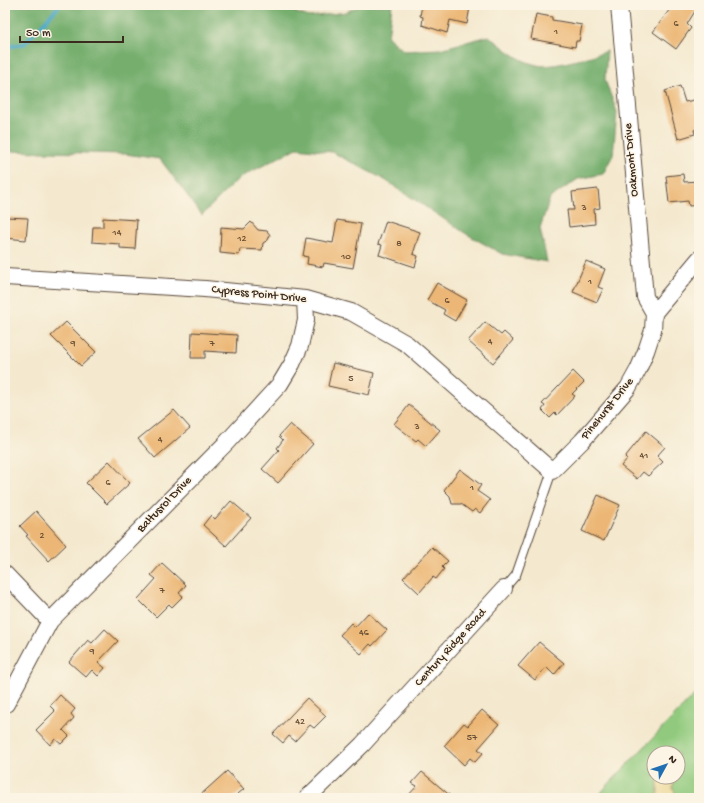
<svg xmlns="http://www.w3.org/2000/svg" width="704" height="803" font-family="'Gochi Hand',sans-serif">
  <rect width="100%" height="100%" fill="#fcf5e5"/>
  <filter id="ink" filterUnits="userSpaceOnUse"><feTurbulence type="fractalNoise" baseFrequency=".025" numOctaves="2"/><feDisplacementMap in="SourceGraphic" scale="8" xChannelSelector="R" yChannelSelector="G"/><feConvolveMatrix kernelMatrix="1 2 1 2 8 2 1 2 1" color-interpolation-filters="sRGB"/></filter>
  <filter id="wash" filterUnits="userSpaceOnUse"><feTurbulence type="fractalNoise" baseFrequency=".012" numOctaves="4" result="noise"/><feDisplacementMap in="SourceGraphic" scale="16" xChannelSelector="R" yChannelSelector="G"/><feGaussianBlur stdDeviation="0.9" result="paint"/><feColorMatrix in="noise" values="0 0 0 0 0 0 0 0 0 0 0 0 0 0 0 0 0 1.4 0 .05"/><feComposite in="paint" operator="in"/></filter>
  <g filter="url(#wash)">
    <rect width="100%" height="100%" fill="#f4e9cf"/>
    <path fill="#91ca7e" stroke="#667a4e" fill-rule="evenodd" d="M699,690v108h-102l8,-10zM654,753h24v24h-24z"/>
    <path fill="#74ae6d" stroke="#586c46" d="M5,5h276l2,3 26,9 37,-5 15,-7h31l-4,32 16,14 36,-2 49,-13c14,11 29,25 48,29 13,4 56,-9 70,-14l-2,29 12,32 -4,43 -10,19 -25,5 -28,19 -10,30 7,34 -45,-8 -37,-21 -80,-53 -53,-28 -35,-4 -58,30 -37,37 -42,-56 -35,-5 -120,-3z"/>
    <path fill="#eeda9e" stroke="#94825e" d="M658,777h20l-6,10 3,5 -1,6h-18l2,-4z"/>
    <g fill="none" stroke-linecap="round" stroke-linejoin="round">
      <path stroke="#47a6c6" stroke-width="4" d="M5,47l19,-3 36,-39"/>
    </g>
    <g id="blocks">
      <path fill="#ecb776" d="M422,5h36l12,2 -3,17 -17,-4 -3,13 -25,-8 1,-8 -3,-1z
        M673,5h26l-12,19 4,4 -15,21 -23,-17z
        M536,14l16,3v3l30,5 -3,16h-3l-1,6 -44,-8z
        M680,86l5,16 9,-2 5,16v12l-5,2 1,4 -17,5 -13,-48z
        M683,174l1,8 15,-1v24l-10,1 -1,-5 -19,2 -3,-27z
        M598,189l2,19 -6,1 1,15 -26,3 -2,-17h7l-2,-18z
        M5,217l23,1 -2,22 -21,-2z
        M103,218l34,2 -2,29 -15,-1v-4l-28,-2 1,-15h10z
        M337,220l24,4 -8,44 -29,-5 -1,4 -16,-3 1,-7 -5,-1 3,-18 27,5z
        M386,221l34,11 -7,22 5,2 -3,11 -36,-12 3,-10 -4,-1z
        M251,222l7,8 9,1 3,4 -2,5 -5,3 -1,7 -22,-1 -1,6 -19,-2 1,-26 23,2z
        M586,261l19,8 -7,18 5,2 -6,13 -24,-10z
        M437,283l30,17 -12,21 -12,-7 2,-4 -18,-10z
        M66,322l30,30 -15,14 -30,-30z
        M485,322l16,13 3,-3 9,8 -20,23 -25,-22z
        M192,332l45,3 -1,18 -31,-2v7h-14z
        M333,363l41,10 -5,22 -41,-9z
        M573,371l11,11 -12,12 3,2 -18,19 -2,-2 -5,5 -8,-8 3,-4 -3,-2z
        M409,405l31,25 -14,16 -8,-7 -2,2 -22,-17z
        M174,410l16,18 -35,30 -17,-19z
        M290,424l23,20 -35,39 -16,-14 17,-19 -2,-2 6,-8 -4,-4z
        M646,431l19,16 -8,9 6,6 -15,14 -5,-4 -6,7 -16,-13 6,-7 -2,-2z
        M109,461l21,22 -23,21 -21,-21z
        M460,469l21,16 -4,6 13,9 -10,13 -5,-4 -3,3 -11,-8h-9l-2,-8 -6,-6z
        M598,495l22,10 -16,36 -22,-10z
        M231,501l20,17 -25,28 -23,-21 8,-10 4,4z
        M36,511l30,34 -17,16 -23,-25 2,-1 -8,-9z
        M432,547l16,14 -6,6 2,2 -8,10 -3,-2 -14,16 -16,-15z
        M162,563l24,22 -7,8 4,3 -11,11 -3,-3 -13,13 -18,-18 18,-20 -5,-4z
        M368,613l19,17 -15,16 -2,-2 -9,10 -21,-19 11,-12 4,4z
        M105,629l13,12 -20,21 7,6 -7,8 -6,-6 -6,7 -17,-15 19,-22 4,3z
        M539,642l25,21 -10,12 -8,-8 -11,13 -17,-14z
        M60,695l15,14 -4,5 3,4 -11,12 6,6 -8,8 -6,-5 -5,6 -14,-15 19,-19 -5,-5z
        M307,698l19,18 -12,12 -4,-3 -15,16 -6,-5 -6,7 -10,-9z
        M482,710l17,15 -21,24 5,4 -8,9 -5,-4 -6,7 -20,-19 20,-23 4,3z
        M227,771l17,18 -11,9h-36z
        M422,772l31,26h-47l11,-12 -5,-3z"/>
    </g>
  </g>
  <g filter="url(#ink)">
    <use href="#blocks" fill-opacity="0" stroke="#574739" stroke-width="1"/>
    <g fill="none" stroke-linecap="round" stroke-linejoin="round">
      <defs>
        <path id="lane" d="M504,589l12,-14 36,-104"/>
        <path id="street" d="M619,5l26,292 9,16
          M5,277l200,12 100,10 46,13 56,32 145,127 30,-30 46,-53 10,-18 8,-19 7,-21 1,-17 45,-54
          M5,574l45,47
          M6,704l44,-83 177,-179 53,-58 12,-20 8,-18 6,-26 -1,-21
          M307,798l55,-53 142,-156"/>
      </defs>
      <use href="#lane" stroke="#574739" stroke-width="10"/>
      <use href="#street" stroke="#574739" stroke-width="18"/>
      <use href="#lane" stroke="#fff" stroke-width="8"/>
      <use href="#street" stroke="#fff" stroke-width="16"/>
    </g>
  </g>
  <g text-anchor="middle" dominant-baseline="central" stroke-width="3" stroke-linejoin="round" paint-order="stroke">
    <g font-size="10" fill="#674d34">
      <text x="676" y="24">6</text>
      <text x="556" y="32">1</text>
      <text x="584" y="208">3</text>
      <text x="117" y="233">14</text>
      <text x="242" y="239">12</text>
      <text x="399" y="244">8</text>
      <text x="346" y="257">10</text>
      <text x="590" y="282">1</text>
      <text x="447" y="301">6</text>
      <text x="490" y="342">4</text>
      <text x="73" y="344">9</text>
      <text x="212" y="344">7</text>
      <text x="351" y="379">5</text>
      <text x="417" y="427">3</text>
      <text x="160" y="440">4</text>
      <text x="644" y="456">41</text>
      <text x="108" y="483">6</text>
      <text x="472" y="488">1</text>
      <text x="42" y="536">2</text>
      <text x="162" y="591">7</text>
      <text x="364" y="633">46</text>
      <text x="92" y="652">9</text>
      <text x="300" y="722">42</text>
      <text x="472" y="738">57</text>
    </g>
    <g font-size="12" fill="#3b2a1e" stroke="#fcf5e5">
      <text transform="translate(632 160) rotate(-95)">Oakmont Drive</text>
      <text transform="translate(259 295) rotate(6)">Cypress Point Drive</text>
      <text transform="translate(608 409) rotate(-51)">Pinehurst Drive</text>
      <text transform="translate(165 505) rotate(-46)">Baltusrol Drive</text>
      <text transform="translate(451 648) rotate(-48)">Century Ridge Road</text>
    </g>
  </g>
  <rect width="704" height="803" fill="none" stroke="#fcf5e5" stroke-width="20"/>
  <g transform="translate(666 765) rotate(50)"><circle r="19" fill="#fcf5e5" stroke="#afa495"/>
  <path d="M0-3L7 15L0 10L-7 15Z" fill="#1f6fb2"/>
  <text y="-6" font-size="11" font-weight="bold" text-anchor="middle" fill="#3b2a1e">N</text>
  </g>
  <path d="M20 36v6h103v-6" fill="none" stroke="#3b2a1e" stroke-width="2"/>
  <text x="26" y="36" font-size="12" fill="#3b2a1e" stroke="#fcf5e5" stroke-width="3" paint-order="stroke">50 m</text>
</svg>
